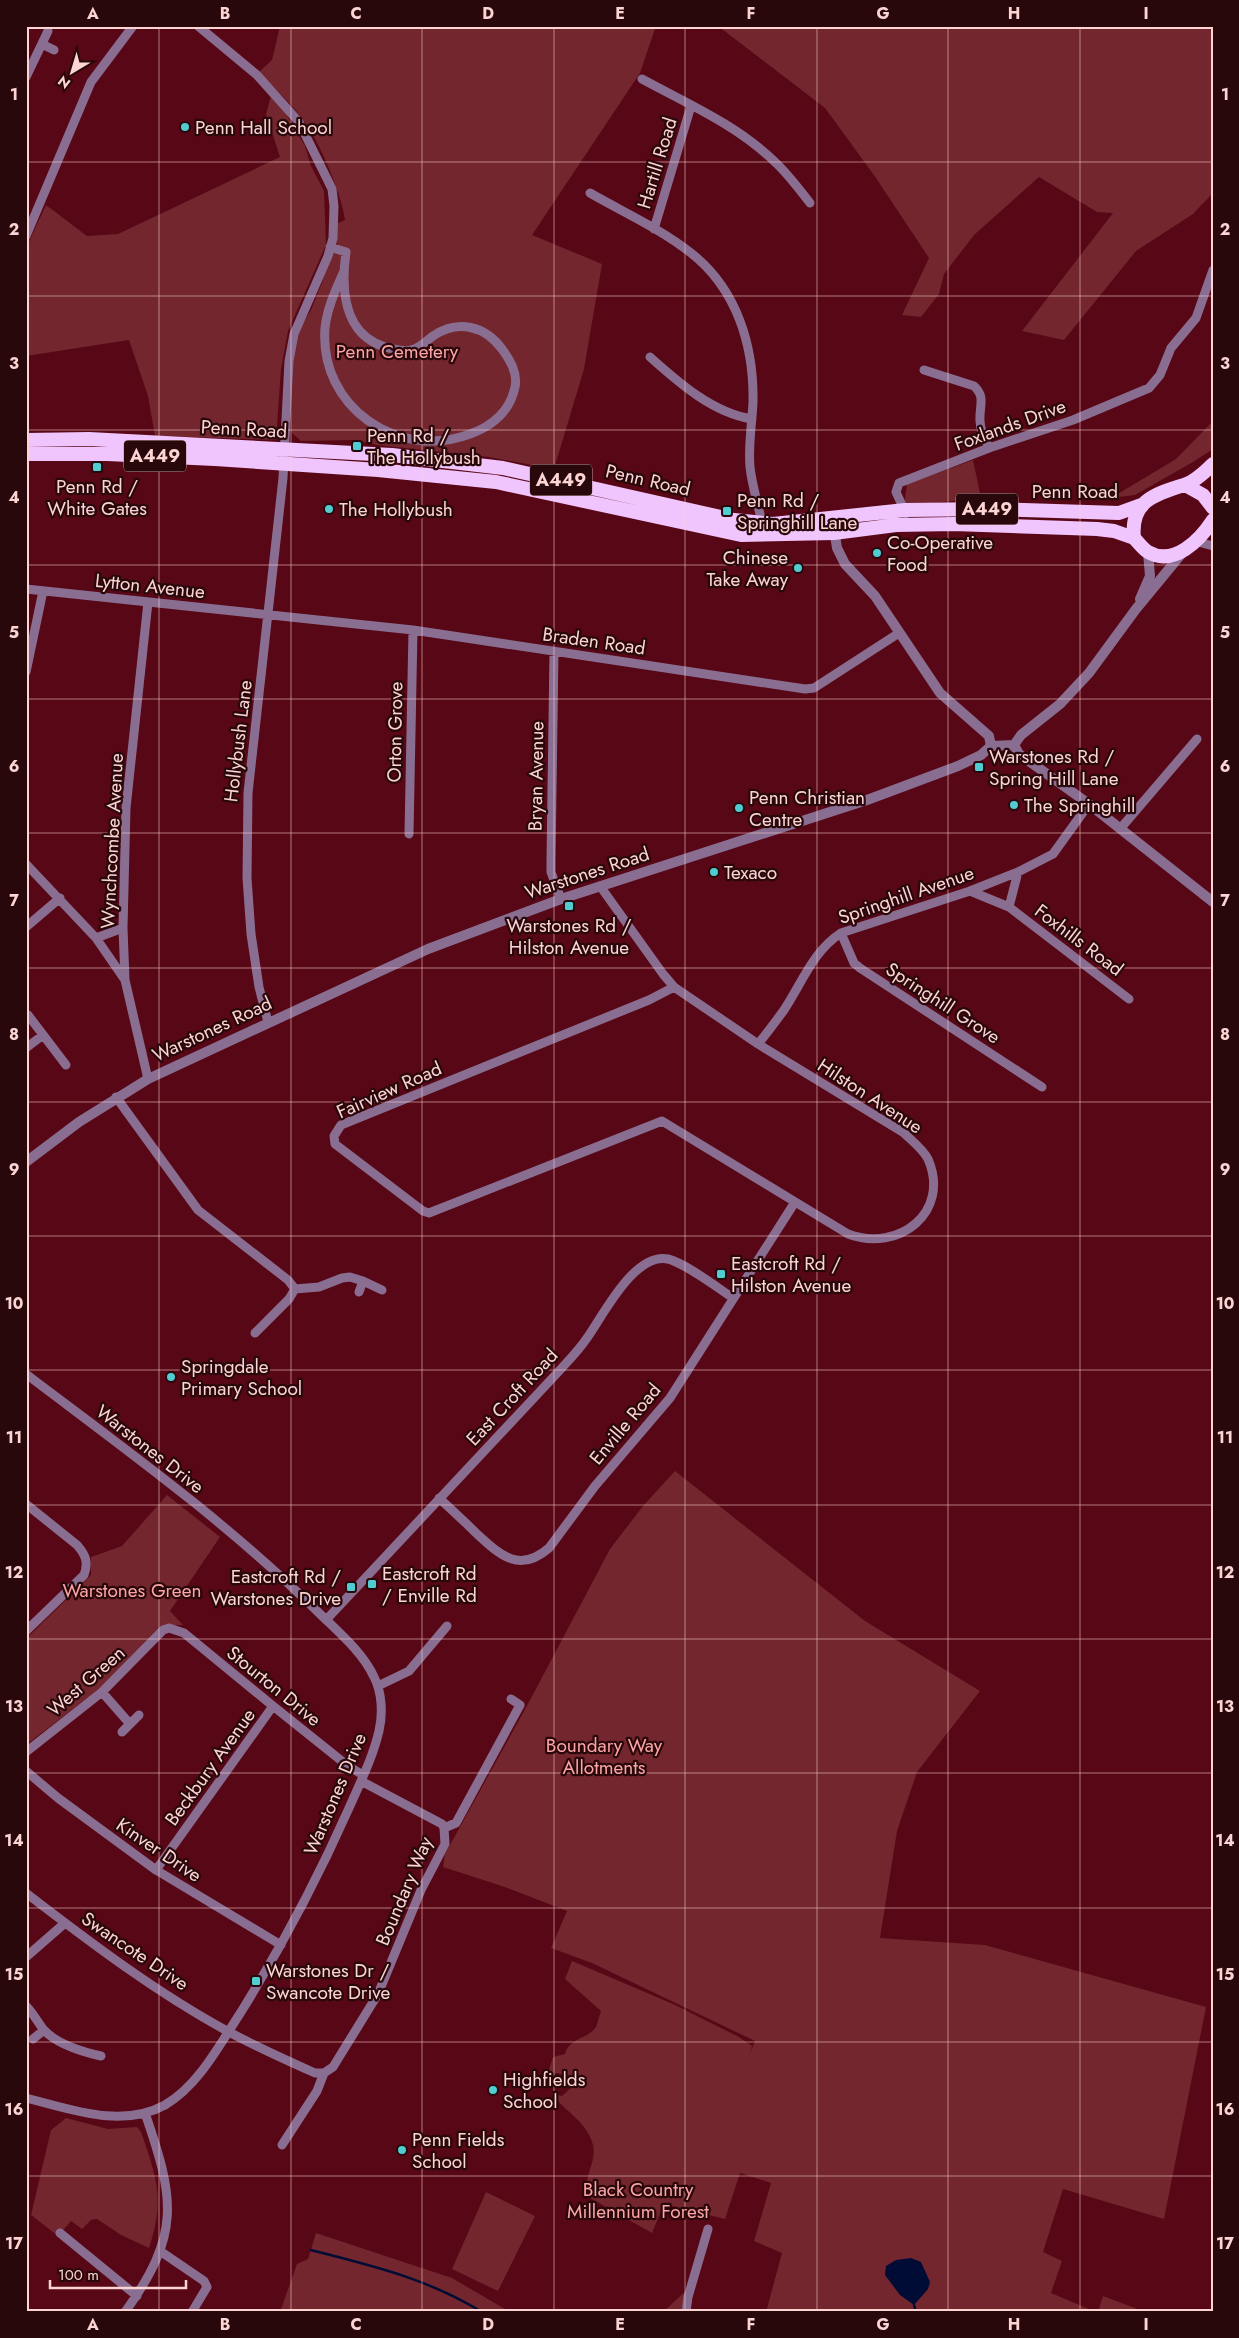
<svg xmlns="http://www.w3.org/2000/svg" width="1239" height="2338" font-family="Jost,sans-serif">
  <rect width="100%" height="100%" fill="#570715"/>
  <path fill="#73262d" d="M280,26h376l-16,47 -108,162 70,29 -18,105 -30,100 -65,-12 -112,-12 -22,-5 -54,1 -10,-9 2,-77 3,-21 15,-24 12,-30 13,-56 9,-4c-4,-28 -26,-80 -44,-103 -12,-16 -28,-30 -42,-45l13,-12z
    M718,26h495v167l-20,21 -57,37 -72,89 -42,-9 91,-118 -16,-1 -58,-35 -65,58 -30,39 -5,20 -18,23 -19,-2 27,-57 -53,-80 -51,-70z
    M271,96l12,13 22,37 6,20 13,25 2,54 -38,86 -7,38 -5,71 -121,-4 -7,-40 -19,-56 -103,16v-108l20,-43 41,31 31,-2 162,-77 -14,-43z
    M1213,421v28l-20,13 -58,33 -24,3 65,-39z
    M973,460l8,38 -77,8 3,-22z
    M675,1471l190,150 115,70 -63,81 -20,59 -17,107 105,7 221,62 -42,212 -101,-30 -20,63 19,9 -11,32 45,19h-330l16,-59 -28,-12 17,-58 -31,-10 -15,46 -61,-15 -12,29 -62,-35c-9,-24 7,-32 3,-53 -6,-24 -28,-33 -42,-52l11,3 9,-8 3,-8 -16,-7 -5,1v6l-4,1 -1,-8 5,-16 12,-3c4,-16 23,-15 31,-27 2,-5 3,-11 5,-16l-36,-32 7,-18 101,43 66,33 13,9 -2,7 5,-12 -163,-78 -41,-15 16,-37 -65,-25 -59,-19 2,-13 84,-152 81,-153 33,-43z
    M167,1495l53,42 -50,74 13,14 -23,1 -60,62 -74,57v-106l65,-64v-18l31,-11z
    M66,2118l42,11 29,-2 4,5c16,46 24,68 8,116l-28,-13 -24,-16 -6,1 -9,9 -11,-8 -13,15 -27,-21 20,-85z
    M486,2192l49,24 -37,75 -46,-22z
    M316,2233l136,45 58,34h-230l17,-48 11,-5z
    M688,2289l-6,23h-19z
    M1103,2296l32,12 4,4h-41z"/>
  <path fill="#000c35" d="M911,2258l10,4 9,20 -2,7 -14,16 -14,-10 -15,-20 1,-9 10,-6z"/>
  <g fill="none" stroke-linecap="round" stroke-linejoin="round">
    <path stroke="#000c35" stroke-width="2.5" d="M311,2250c62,16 115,28 171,62
      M914,2305l2,7"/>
    <path stroke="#8a6e92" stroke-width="9" d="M198,26l59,49 42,47 33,67 2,17 -1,32 -5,18 -34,78 -5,27 -6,117 -35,315 -1,85 4,56 8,53 9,35
      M42,44l12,6
      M26,77l22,-46
      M642,79c46,25 95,46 133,83 13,12 24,27 35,41
      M590,193c33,19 71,36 101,60 46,36 63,93 62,149 -1,22 -5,44 -3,65 2,19 8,37 12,56
      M654,229l37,-123
      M26,236l65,-154 42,-56
      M330,247l16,5c-5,36 -3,82 39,95 8,2 18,5 26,3 9,-2 15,-9 22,-14 25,-17 52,-10 69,13 8,11 16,24 13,38 -5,24 -23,39 -45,47 -72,27 -151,-27 -145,-106 2,-20 11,-39 19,-57
      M650,357c29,26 63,56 102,62
      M924,370l50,16c12,11 5,20 6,35 0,9 5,19 9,27
      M906,514l-10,-22 3,-9 90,-35 84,-28 76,-32 11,-13 11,-27 25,-30 17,-48
      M1195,541l18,5
      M26,589l387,41 392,59 9,-1 85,-55
      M554,652l-3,208v12l10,27
      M26,672l17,-81
      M1120,829l77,-90
      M409,834l4,-204
      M26,864l70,74 29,42
      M600,886l63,88 11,13 84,57 146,89c8,8 19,16 24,26 23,53 -29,94 -80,75l-186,-113 -233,92 -6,-2 -88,-67 -1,-8 7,-11 308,-125 25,-13
      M970,891l39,16 9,-35
      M1009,907l120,92
      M26,927l34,-29
      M841,933l13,30 6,5 182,119
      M96,938l27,-10
      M28,1015l38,50
      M758,1044c9,-11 18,-23 26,-34 18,-27 29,-59 57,-77l129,-42 48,-19 35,-18 36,-50
      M26,1048l17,-13
      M148,1079l-23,-99 -2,-52 3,-120 22,-206
      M116,1097l82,113 90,70 7,9 -6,10 -34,34
      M295,1289l24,-2 23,-9 8,-1 13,4 19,9
      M359,1292l4,-11
      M26,1374c99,75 202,149 291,237 19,19 45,40 57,66 8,15 9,37 5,54 -6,26 -19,52 -30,77 -31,70 -67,138 -108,204 -21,32 -42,73 -76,93 -44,24 -94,4 -139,-7
      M439,1498c13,12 25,23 37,35 24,22 43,41 73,15l46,-62 75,-88 125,-196
      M26,1504l51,41c8,9 12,17 7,30l-58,56
      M326,1620l234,-250c9,-10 19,-20 27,-32 16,-22 47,-86 81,-79 17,4 50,29 65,39
      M378,1686l31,-15 38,-45
      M102,1692l28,32
      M122,1732l17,-17
      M26,1752l76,-60 61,-62 6,-2 15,5 89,73 75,60 15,9
      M26,1771l32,27 98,72 125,75
      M361,1781l81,43 2,4
      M444,1828l12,-5 64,-118 -9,-6
      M156,1870l117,-164
      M26,1893c65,50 131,100 203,139 28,15 57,28 86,41h9
      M26,1957l39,-34
      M26,2006c7,7 11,15 17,23 13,15 40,23 58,27
      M33,2039l11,-9
      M324,2073l9,-6 45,-73 43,-104 24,-46 -1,-16
      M282,2145l35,-54 7,-18
      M60,2233l77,63
      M160,2251l44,30 3,6 -15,25
      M125,2312c56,-78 50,-112 20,-199
      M686,2312l2,-15 20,-68"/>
    <path stroke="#8a6e92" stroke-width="10" d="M832,517l5,31 8,16 30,32 65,97 49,43 2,10
      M1140,599l10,-23 -2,-24
      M1014,745l5,9 70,50 124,98
      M26,1162l53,-40 69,-43 280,-130 133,-50 306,-99 91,-34 23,-11 10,-9 23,-1 7,-10 39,-31 29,-31 47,-64 47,-57"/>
    <path stroke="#f0c4fc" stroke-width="14" d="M26,440l63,-1 303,16 111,13 231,52 39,4 132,-14 84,-1 130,4 22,-8
      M26,454h81l108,5 163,11 118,12 245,53 93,-2 62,-8 58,-1 143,5 17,2 20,7
      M1213,464c-7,7 -19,18 -29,21 -30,9 -54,17 -50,53 4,4 9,11 14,14 26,15 52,-12 65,-32
      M1185,485l18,10 10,13"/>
  </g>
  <path fill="none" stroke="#fbd4d3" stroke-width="1" stroke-opacity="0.55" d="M159,26v2286M291,26v2286M422,26v2286M554,26v2286M685,26v2286M817,26v2286M948,26v2286M1080,26v2286M26,162h1187M26,296h1187M26,430h1187M26,565h1187M26,699h1187M26,833h1187M26,968h1187M26,1102h1187M26,1236h1187M26,1370h1187M26,1505h1187M26,1639h1187M26,1773h1187M26,1908h1187M26,2042h1187M26,2176h1187"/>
  <g fill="#51ccd1" stroke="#29080b" stroke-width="2">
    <circle cx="185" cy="127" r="5"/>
    <rect x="352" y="441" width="10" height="10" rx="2.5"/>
    <rect x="92" y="462" width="10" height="10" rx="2.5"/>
    <circle cx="329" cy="509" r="5"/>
    <rect x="722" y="506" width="10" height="10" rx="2.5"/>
    <circle cx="877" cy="553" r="5"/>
    <circle cx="798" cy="568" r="5"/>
    <rect x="974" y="762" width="10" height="10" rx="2.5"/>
    <circle cx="1014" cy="805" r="5"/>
    <circle cx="739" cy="808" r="5"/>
    <circle cx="714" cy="872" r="5"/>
    <rect x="564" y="901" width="10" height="10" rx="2.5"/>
    <rect x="716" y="1269" width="10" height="10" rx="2.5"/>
    <circle cx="171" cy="1377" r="5"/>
    <rect x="367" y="1579" width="10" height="10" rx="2.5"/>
    <rect x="346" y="1582" width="10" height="10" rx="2.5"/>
    <rect x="251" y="1976" width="10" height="10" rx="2.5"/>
    <circle cx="493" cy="2090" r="5"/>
    <circle cx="402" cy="2150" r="5"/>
  </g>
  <g text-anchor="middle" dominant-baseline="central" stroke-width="4.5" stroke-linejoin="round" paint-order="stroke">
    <g fill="#29080b" stroke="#bc9797" stroke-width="1">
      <rect x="124" y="440.5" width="62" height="31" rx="4"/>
      <rect x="530" y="464.5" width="62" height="31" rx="4"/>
      <rect x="956" y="493.5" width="62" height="31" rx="4"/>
    </g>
    <g font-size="18" font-weight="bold" fill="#fbd4d3">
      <text x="155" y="456">A449</text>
      <text x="561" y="480">A449</text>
      <text x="987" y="509">A449</text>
    </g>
    <g font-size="19" fill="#fbd4d3" stroke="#29080b" text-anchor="start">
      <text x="195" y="127">Penn Hall School</text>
      <text x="367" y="435">Penn Rd /<tspan x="367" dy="22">The Hollybush</tspan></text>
      <text x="97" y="486" text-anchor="middle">Penn Rd /<tspan x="97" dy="22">White Gates</tspan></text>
      <text x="737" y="500">Penn Rd /<tspan x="737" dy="22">Springhill Lane</tspan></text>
      <text x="339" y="509">The Hollybush</text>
      <text x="887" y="542">Co-Operative<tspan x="887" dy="22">Food</tspan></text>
      <text x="788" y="557" text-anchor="end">Chinese<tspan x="788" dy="22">Take Away</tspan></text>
      <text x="989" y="756">Warstones Rd /<tspan x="989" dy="22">Spring Hill Lane</tspan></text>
      <text x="749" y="797">Penn Christian<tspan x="749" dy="22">Centre</tspan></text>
      <text x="1024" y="805">The Springhill</text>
      <text x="724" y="872">Texaco</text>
      <text x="569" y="925" text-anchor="middle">Warstones Rd /<tspan x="569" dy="22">Hilston Avenue</tspan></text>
      <text x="731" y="1263">Eastcroft Rd /<tspan x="731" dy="22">Hilston Avenue</tspan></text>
      <text x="181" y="1366">Springdale<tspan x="181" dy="22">Primary School</tspan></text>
      <text x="382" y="1573">Eastcroft Rd<tspan x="382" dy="22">/ Enville Rd</tspan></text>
      <text x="341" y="1576" text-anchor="end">Eastcroft Rd /<tspan x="341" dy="22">Warstones Drive</tspan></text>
      <text x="266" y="1970">Warstones Dr /<tspan x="266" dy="22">Swancote Drive</tspan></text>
      <text x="503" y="2079">Highfields<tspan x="503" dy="22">School</tspan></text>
      <text x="412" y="2139">Penn Fields<tspan x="412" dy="22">School</tspan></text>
    </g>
    <g font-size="19" fill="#fbd4d3" stroke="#29080b">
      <text transform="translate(657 163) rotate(-73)">Hartill Road</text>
      <text transform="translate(1010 425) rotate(-20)">Foxlands Drive</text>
      <text transform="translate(244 429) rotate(3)">Penn Road</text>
      <text transform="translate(648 480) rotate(13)">Penn Road</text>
      <text x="1075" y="491">Penn Road</text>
      <text transform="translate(150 586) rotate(6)">Lytton Avenue</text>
      <text transform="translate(594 641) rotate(8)">Braden Road</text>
      <text transform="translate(395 732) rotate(-89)">Orton Grove</text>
      <text transform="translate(238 741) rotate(-83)">Hollybush Lane</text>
      <text transform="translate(536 776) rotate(-89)">Bryan Avenue</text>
      <text transform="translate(112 841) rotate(-87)">Wynchcombe Avenue</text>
      <text transform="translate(587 873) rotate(-18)">Warstones Road</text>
      <text transform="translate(906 895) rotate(-19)">Springhill Avenue</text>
      <text transform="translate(1079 940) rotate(37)">Foxhills Road</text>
      <text transform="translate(943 1003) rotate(33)">Springhill Grove</text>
      <text transform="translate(212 1029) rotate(-25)">Warstones Road</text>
      <text transform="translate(389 1090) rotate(-24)">Fairview Road</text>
      <text transform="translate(870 1096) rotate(33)">Hilston Avenue</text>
      <text transform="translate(512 1397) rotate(-47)">East Croft Road</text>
      <text transform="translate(625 1424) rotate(-50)">Enville Road</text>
      <text transform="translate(150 1449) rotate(38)">Warstones Drive</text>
      <text transform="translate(86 1681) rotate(-41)">West Green</text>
      <text transform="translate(274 1686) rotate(39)">Stourton Drive</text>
      <text transform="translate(210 1767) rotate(-54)">Beckbury Avenue</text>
      <text transform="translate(335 1794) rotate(-67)">Warstones Drive</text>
      <text transform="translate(159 1850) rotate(34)">Kinver Drive</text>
      <text transform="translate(404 1891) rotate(-67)">Boundary Way</text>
      <text transform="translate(135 1951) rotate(34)">Swancote Drive</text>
    </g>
    <g font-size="19" fill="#fda5a6" stroke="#29080b">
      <text x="397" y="351">Penn Cemetery</text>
      <text x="132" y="1590">Warstones Green</text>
      <text x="604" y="1745">Boundary Way<tspan x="604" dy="22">Allotments</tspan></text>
      <text x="638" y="2189">Black Country<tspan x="638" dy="22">Millennium Forest</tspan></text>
    </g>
  </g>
  <rect width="1239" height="2338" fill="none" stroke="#29080b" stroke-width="55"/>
  <g transform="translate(72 72) rotate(218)" stroke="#29080b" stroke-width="4" paint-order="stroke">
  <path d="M0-4L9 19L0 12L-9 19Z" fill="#fbd4d3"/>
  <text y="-8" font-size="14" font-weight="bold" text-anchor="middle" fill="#fbd4d3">N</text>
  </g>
  <path d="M50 2280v8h136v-8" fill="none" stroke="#fbd4d3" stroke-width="2.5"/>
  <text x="58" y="2280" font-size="15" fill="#fbd4d3" stroke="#29080b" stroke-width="4" paint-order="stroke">100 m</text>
  <rect x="28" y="28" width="1184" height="2282" fill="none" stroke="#fbd4d3" stroke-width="2"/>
  <g font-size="16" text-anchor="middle" font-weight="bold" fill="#fbd4d3">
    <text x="93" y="19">A</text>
    <text x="225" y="19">B</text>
    <text x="356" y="19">C</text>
    <text x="488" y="19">D</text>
    <text x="620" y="19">E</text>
    <text x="751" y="19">F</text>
    <text x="883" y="19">G</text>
    <text x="1014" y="19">H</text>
    <text x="1146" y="19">I</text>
    <text x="14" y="100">1</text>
    <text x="1225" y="100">1</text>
    <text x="14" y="235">2</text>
    <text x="1225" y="235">2</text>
    <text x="14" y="369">3</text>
    <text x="1225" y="369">3</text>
    <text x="14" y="503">4</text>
    <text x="1225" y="503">4</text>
    <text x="14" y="638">5</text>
    <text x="1225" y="638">5</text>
    <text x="14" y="772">6</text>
    <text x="1225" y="772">6</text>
    <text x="14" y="906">7</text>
    <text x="1225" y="906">7</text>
    <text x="14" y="1040">8</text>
    <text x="1225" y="1040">8</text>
    <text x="14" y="1175">9</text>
    <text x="1225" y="1175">9</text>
    <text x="14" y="1309">10</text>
    <text x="1225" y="1309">10</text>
    <text x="14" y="1443">11</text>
    <text x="1225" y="1443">11</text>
    <text x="14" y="1578">12</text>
    <text x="1225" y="1578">12</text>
    <text x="14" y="1712">13</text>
    <text x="1225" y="1712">13</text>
    <text x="14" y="1846">14</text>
    <text x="1225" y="1846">14</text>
    <text x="14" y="1980">15</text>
    <text x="1225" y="1980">15</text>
    <text x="14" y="2115">16</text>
    <text x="1225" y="2115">16</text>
    <text x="14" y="2249">17</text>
    <text x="1225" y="2249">17</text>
    <text x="93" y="2330">A</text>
    <text x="225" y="2330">B</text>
    <text x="356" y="2330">C</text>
    <text x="488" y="2330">D</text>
    <text x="620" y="2330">E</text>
    <text x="751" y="2330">F</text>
    <text x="883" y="2330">G</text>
    <text x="1014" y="2330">H</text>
    <text x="1146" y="2330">I</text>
  </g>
</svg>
